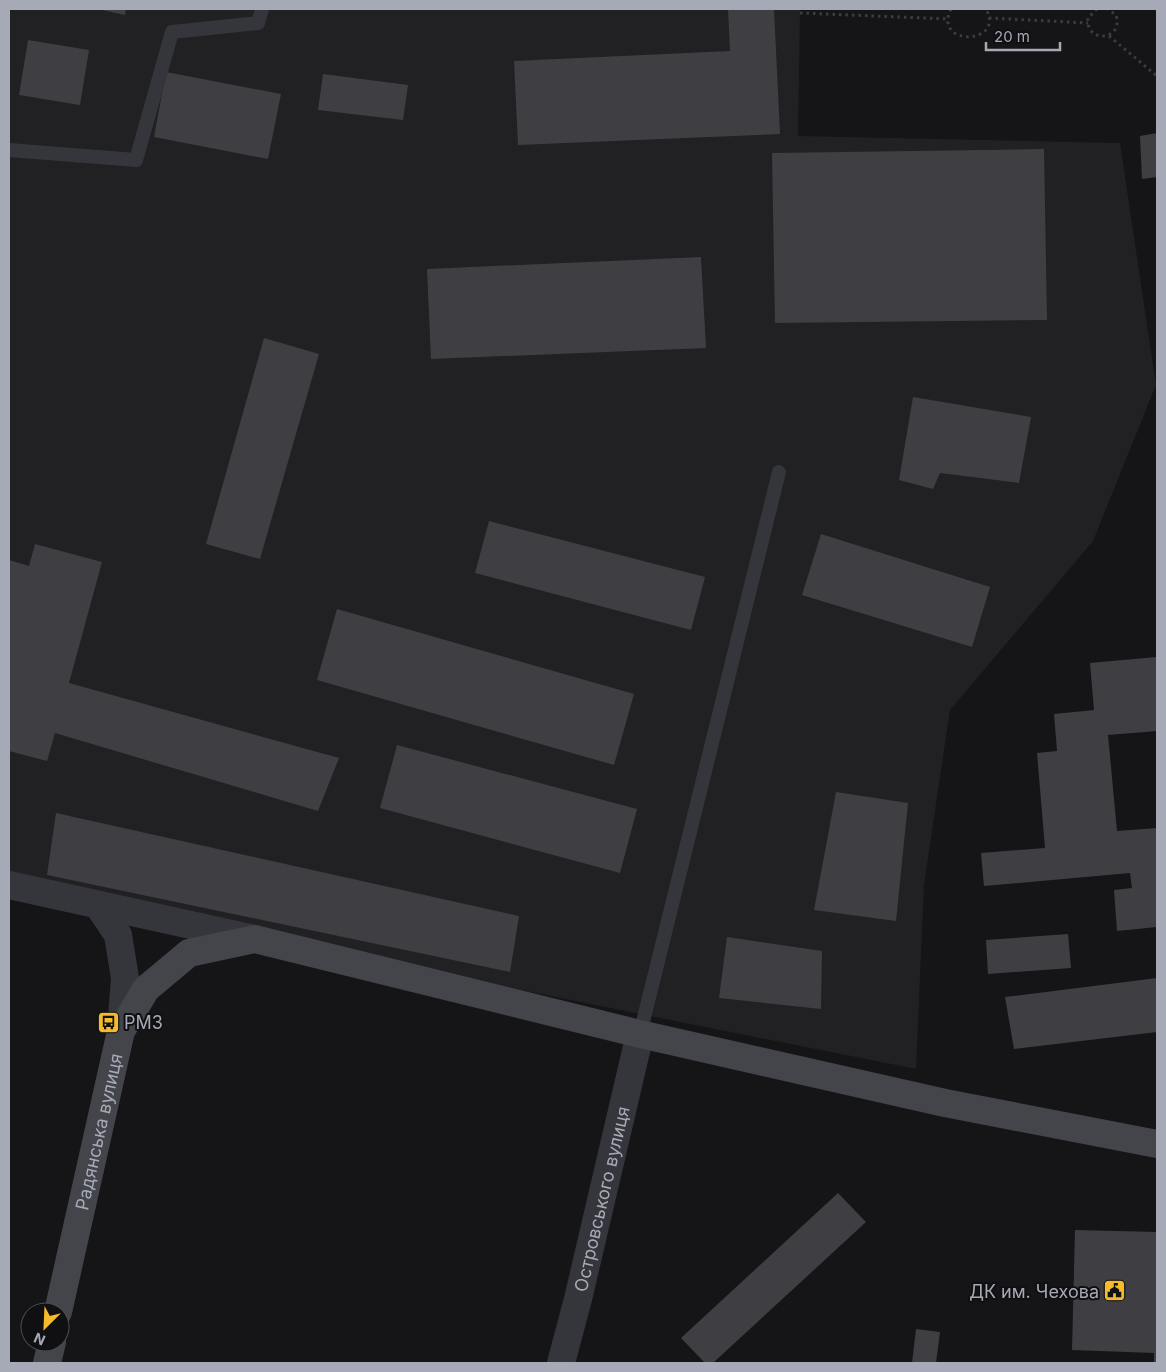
<svg xmlns="http://www.w3.org/2000/svg" width="1166" height="1372" font-family="Inter,sans-serif">
  <rect width="100%" height="100%" fill="#151416"/>
  <path fill="#212023" d="M9,9h791l-2,127 322,7 36,242 -63,156 -143,169 -26,175 -8,184 -907,-181z"/>
  <path fill="#3f3f43" d="M102,9h24l-1,6 -23,-5z
    M728,9h46l6,125 -262,11 -4,-84 216,-10z
    M28,40l61,10 -9,55 -61,-10z
    M166,72l115,22 -13,65 -114,-22z
    M323,74l85,11 -5,35 -85,-10z
    M1157,133v44l-15,2 -2,-43z
    M1044,149l3,171 -272,3 -3,-170z
    M701,257l5,91 -275,11 -4,-90z
    M264,338l55,16 -59,205 -54,-15z
    M913,397l118,20 -12,66 -79,-10 -7,16 -34,-9z
    M489,521l216,56 -14,53 -216,-57z
    M821,534l169,53 -18,60 -170,-52z
    M35,544l67,18 -33,121 270,75 -21,53 -263,-78 -8,28 -38,-10v-191l20,6z
    M337,609l297,85 -20,71 -297,-85z
    M1156,657l1,74 -49,4 9,96 40,-3v99l-40,4 -3,-41 18,-2 -2,-15 -146,13 -3,-33 64,-5 -8,-95 20,-2 -3,-37 40,-4 -4,-47z
    M397,745l240,64 -17,64 -240,-65z
    M836,792l72,11 -12,118 -82,-11z
    M56,813l463,103 -9,56 -463,-97z
    M1068,934l3,34 -83,6 -2,-34z
    M727,937l95,14 -1,58 -102,-11z
    M1157,978v54l-143,17 -9,-52z
    M838,1193l28,29 -153,141h-8l-24,-25z
    M1075,1230l82,2v131h-3v-10l-82,-3z
    M916,1329l24,3 -4,31h-24z"/>
  <g fill="none" stroke-linecap="round" stroke-linejoin="round">
    <path stroke="#3b3d42" stroke-width="3" stroke-dasharray="2.5 4" stroke-linecap="butt" d="M951,9c-19,38 55,36 35,0
      M1097,9l-9,9c-3,26 36,23 28,-3l-8,-6
      M800,13l149,6
      M989,18l99,5
      M1109,36l48,40"/>
    <path stroke="#35363b" stroke-width="14" d="M9,150l127,10 36,-128 86,-9 4,-14
      M640,1034l139,-562"/>
    <g stroke="#35363b" stroke-width="28">
      <path d="M9,885l246,54"/>
      <path d="M98,905l20,30 7,43 -4,53"/>
      <path id="s1" d="M561,1363l17,-64 62,-265"/>
    </g>
    <g stroke="#43454b" stroke-width="28">
      <path id="s2" d="M58,1312l63,-281 25,-42 43,-36 66,-14 385,95 305,69 212,41"/>
      <path d="M47,1363l5,-21"/>
    </g>
  </g>
  <defs>
    <symbol id="bus-square" viewBox="-11 -11 22 22"><rect x="-9" y="-9" width="18" height="18" rx="4" fill="#f6ba2d" stroke="#100f11"/><path d="M-5-6H5V4H4V6H2V4H-2V6H-4V4H-5ZM-3.5-4V0h7V-4ZM-3.5 1.2v1.5H-2V1.2ZM2 1.2v1.5H3.5V1.2Z" fill="#111"/></symbol>
    <symbol id="civic-square" viewBox="-11 -11 22 22"><rect x="-9" y="-9" width="18" height="18" rx="4" fill="#f6ba2d" stroke="#100f11"/><path d="M-.6-6.5H3V-4.5H.6V-3L4-1V1h2V6H-6V1h2V-1L-.6-3ZM-1.2 2.5V6h2.4V2.5Z" fill="#111"/></symbol>
  </defs>
  <g fill-rule="evenodd">
    <use href="#bus-square" x="96" y="1010" width="25" height="25"/>
    <use href="#civic-square" x="1102" y="1278" width="25" height="25"/>
  </g>
  <g text-anchor="middle" dominant-baseline="central" stroke-width="4" stroke-linejoin="round" paint-order="stroke">
    <g font-size="18" fill="#a6aab7" stroke="#100f11" text-anchor="start">
      <text x="124" y="1022">РМЗ</text>
      <text x="1099" y="1291" text-anchor="end">ДК им. Чехова</text>
    </g>
    <g font-size="18" fill="#a6aab7" stroke="#100f11">
      <text stroke="none"><textPath href="#s2" startOffset="185">Радянська вулиця</textPath></text>
      <text stroke="none"><textPath href="#s1" startOffset="169">Островського вулиця</textPath></text>
    </g>
  </g>
  <rect width="1166" height="1372" fill="none" stroke="#a6aab7" stroke-width="20"/>
  <g transform="translate(45 1327) rotate(204)"><circle r="24" fill="#100f11" stroke="#4c4d53"/>
  <path d="M0-4L9 19L0 12L-9 19Z" fill="#f6ba2d"/>
  <text y="-8" font-size="14" font-weight="bold" text-anchor="middle" fill="#a6aab7">N</text>
  </g>
  <path d="M986 42v8h74v-8" fill="none" stroke="#a6aab7" stroke-width="2.5"/>
  <text x="994" y="42" font-size="15" fill="#a6aab7" stroke="#100f11" stroke-width="4" paint-order="stroke">20 m</text>
</svg>
